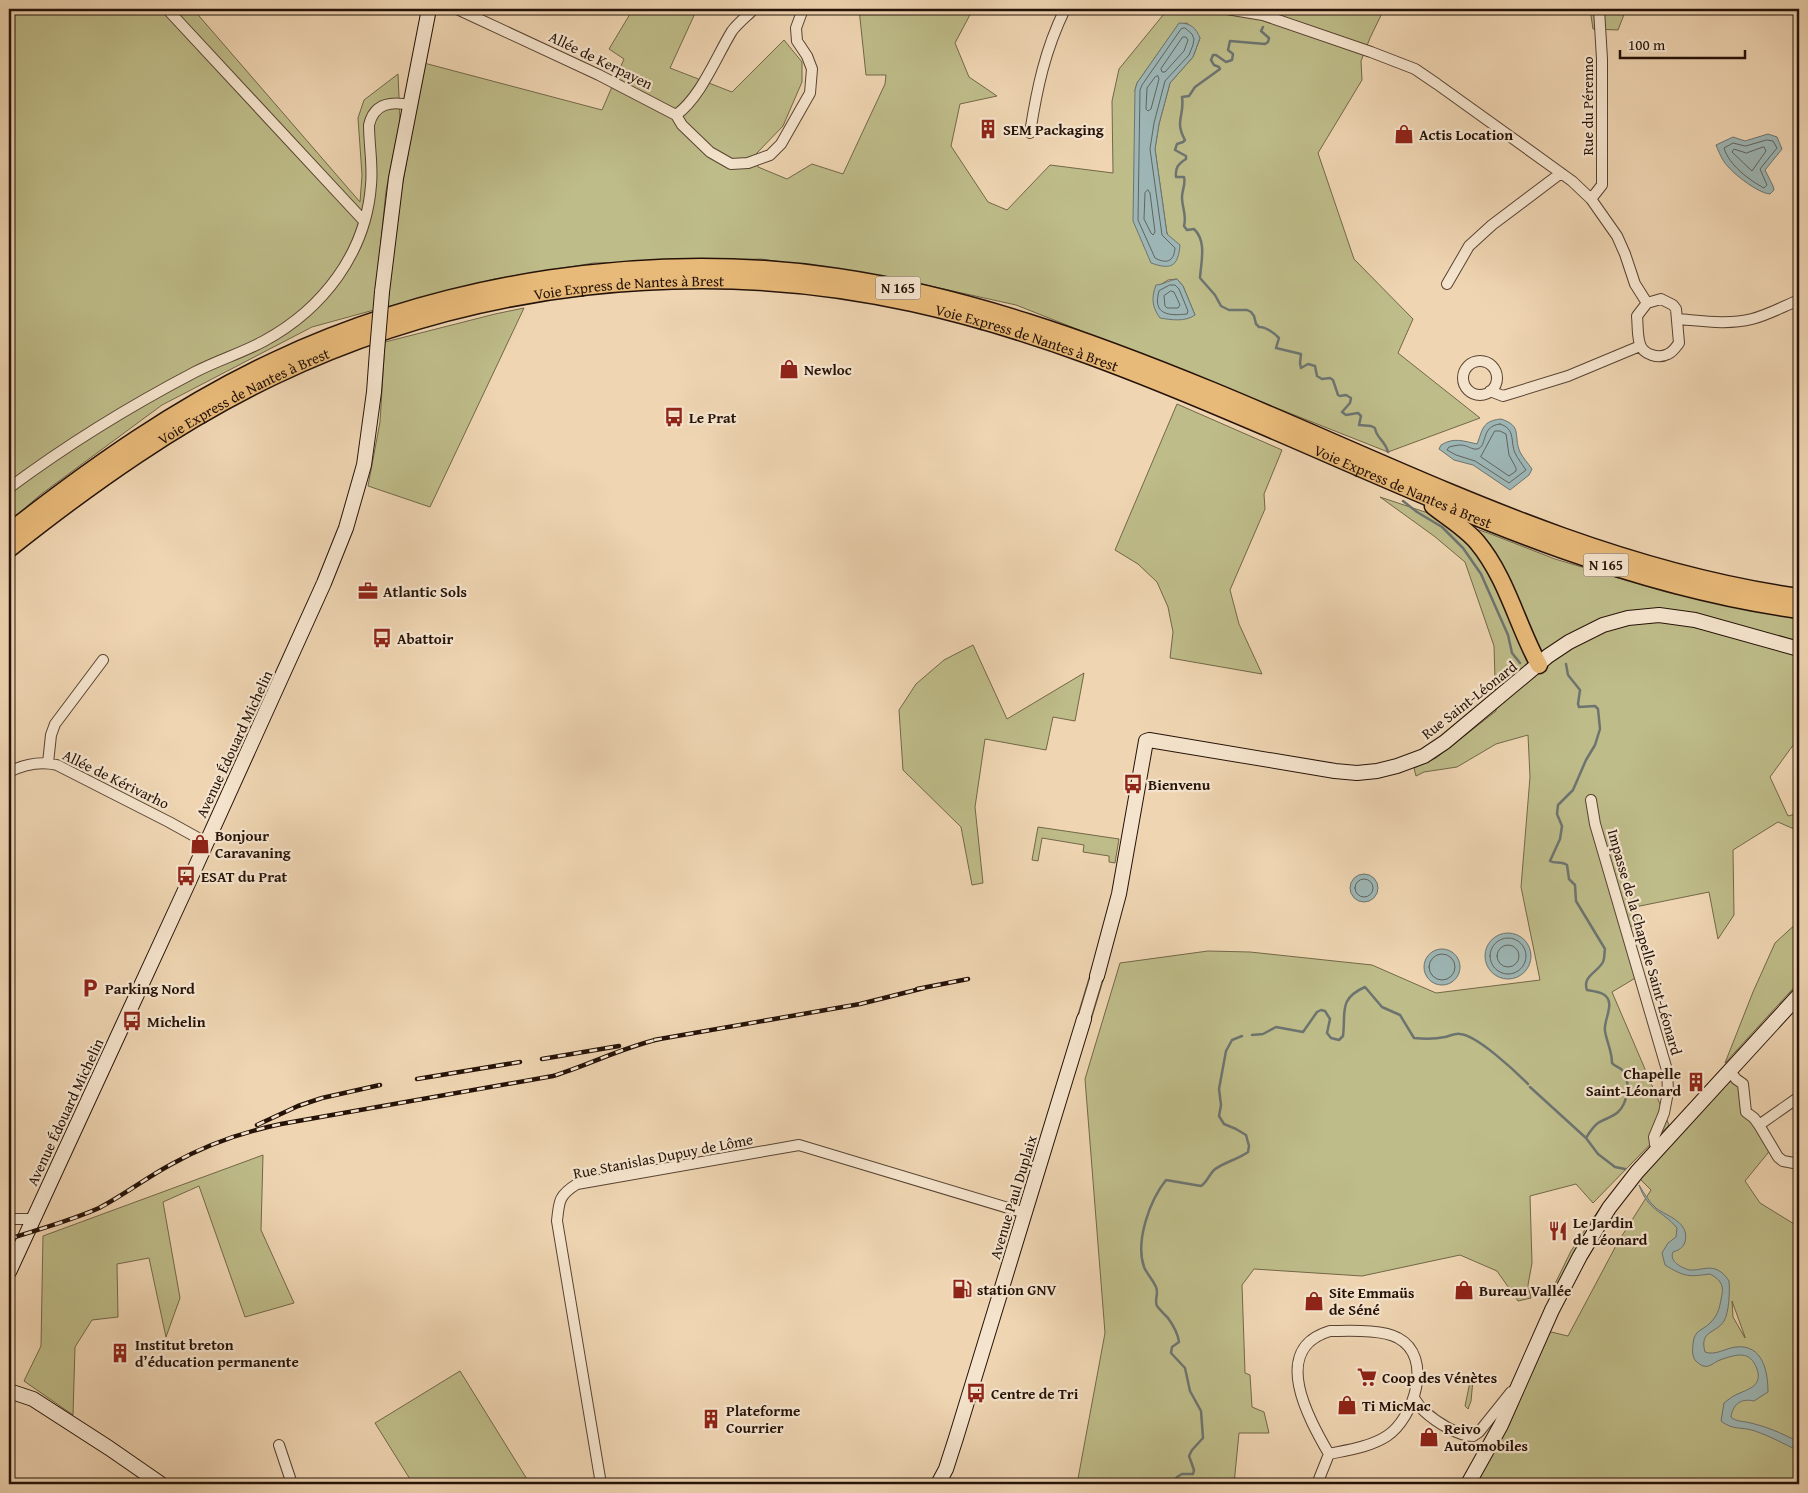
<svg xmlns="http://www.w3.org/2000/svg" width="1808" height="1493" font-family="'Gentium Book Plus',serif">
  <rect width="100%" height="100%" fill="#efd5b2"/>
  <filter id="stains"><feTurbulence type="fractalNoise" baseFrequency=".004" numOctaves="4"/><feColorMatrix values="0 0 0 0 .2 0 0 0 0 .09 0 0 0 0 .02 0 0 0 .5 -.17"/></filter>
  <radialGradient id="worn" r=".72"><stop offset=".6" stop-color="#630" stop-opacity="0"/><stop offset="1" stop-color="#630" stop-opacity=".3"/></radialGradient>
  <path fill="#bebc89" stroke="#726748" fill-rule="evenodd" d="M9,9h184l167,193 2,-27 -4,-57 6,-18 34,-26 2,46 -14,71 -12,119 -62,17 -150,78 -122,90 -31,27z
    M633,9h64l-27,59 62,24 52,-52 18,22v20l-19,44 -28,29 3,12 29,12 25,-15 31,10 42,-90 1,-9h-20l-7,-66h114l-18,34 14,34 28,19 -37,8 -9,42 37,56 19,8 43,-45 63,8 -1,-72 7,-32 49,-60h216l-14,29 -9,23 1,19 -44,73 36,106 59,60 -15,34 82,65 -92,34 -372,-147 -122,-27 -133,-19 -167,4 -100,16 -107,28 2,-46 35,-198 178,47 22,-51 -15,-10zM1187,23l13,15 -7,19 -23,26 -11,41 -4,25 12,85 -32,-144 2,-7 42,-59zM1177,279l6,7 12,29 -35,-30 8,-5z
    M1590,9h38l-3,3 -7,18 -25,-1z
    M1799,103v27c-4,-10 -10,-19 0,-27z
    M524,308l-94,199 -62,-21 12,-64 5,-80 110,-28z
    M1177,404l105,46 -18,44 1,15 -35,81 9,34 23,50 -92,-16 3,-26 -5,-25 -11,-25 -19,-18 -23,-14z
    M1380,497l108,36 67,26 111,33 105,22 28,2v121l-29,40 18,39 11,-3v16h-5l-16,-7 -45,28 1,65 -16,24 -9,-47 -74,15 3,18 -17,3 16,49 -25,15 57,133 -76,78 -17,-19 -46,12 2,67 -4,22 3,13 -13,3 -21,-30 -37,-16 -98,21 -108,-7 -12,16 3,88 5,2 2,32 12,5 5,21h-30l-5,51h-157l28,-151 -20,-254 35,-116 88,-12 42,1 122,13 64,28 104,-13 -19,-93 9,-110 -2,-42 -32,9 -39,23 -33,5 -8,4 -2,-8 22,-10 60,-47 -2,-65 -29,-84 -31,-26z
    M973,645l34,74 77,-46 -9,48 -22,-4 -7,33 -61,-11 -10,68 8,76 -11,2 -11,-58 -58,-57 -4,-60 17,-26 28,-24z
    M1038,827l81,12 -4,24 -6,-1v-6l-26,-4 1,-7 -42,-7 -4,23 -6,-1z
    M1799,921v61l-74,81 28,-71 22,-49z
    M1734,1077l9,7 3,28 26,36 -27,33 15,22 39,24v257h-326l74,-153 21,5 50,-94 33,-52 -11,-11zM1732,1301l13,36v1l-12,-21z
    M263,1155l-2,75 33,73 -49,14 -46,-131 -36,16 17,96 -14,39 -17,-79 -32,6 1,53 -26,3 -17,27 -2,68 -49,-34 17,-35 2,-110z
    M1607,1199l-4,8 -53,91v-4l21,-43 19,-29z
    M460,1371l70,113h-117l-38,-61z
    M1471,1377l2,3 -2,21 -3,8 -3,-3z"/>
  <path fill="#9db6b5" stroke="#6d7470" d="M1179,23c12,0 17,5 21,15l-7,19 -23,26 -11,41 -4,25 12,85 13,11c-2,22 -9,25 -29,18l-18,-42 2,-131 2,-7z
    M1768,134l9,3 5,12 -17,21 8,16 1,4 -4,4c-13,-1 -41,-23 -47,-34 -3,-5 -5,-10 -7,-15l17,-8 12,4z
    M1177,279l6,7 12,29c-10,7 -23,5 -35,3 -8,-11 -9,-20 -4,-33 7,0 13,-5 21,-6z
    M1501,419c22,7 12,17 19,33 3,6 8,11 12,17l-3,6 -19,15 -37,-25 -19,-5 -15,-11 2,-4c13,-8 22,-4 36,-1 6,-15 5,-23 24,-25z
    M1350 888a14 14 0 1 1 28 0a14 14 0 1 1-28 0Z
    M1485 956a23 23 0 1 1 46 0a23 23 0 1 1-46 0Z
    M1424 967a18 18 0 1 1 36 0a18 18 0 1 1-36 0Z
    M1639,1185c5,8 10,17 17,23 12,9 34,14 29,34 -2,6 -6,8 -12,10 -4,9 8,16 17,18 10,1 21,-6 31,2 3,2 6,6 8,9 1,10 0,32 -5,40 -8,13 -25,9 -19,31 10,4 21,-4 31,-5 27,-3 32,25 32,45l-14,9c-13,-3 -21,3 -23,16 4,4 9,4 15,5 20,4 35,11 53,20v9c-15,-7 -29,-15 -44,-20 -15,-5 -21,0 -34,-10l3,-18c5,-4 10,-8 16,-10 12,-5 22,-9 17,-24 -7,-19 -20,-15 -37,-9 -6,2 -10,8 -17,6 -11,-5 -11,-12 -10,-22 1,-15 10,-13 18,-22 8,-8 9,-17 11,-28 2,-10 -3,-15 -12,-20 -22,3 -25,3 -45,-9l-3,-12 6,-10 8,-6 1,-9c-15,-18 -29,-17 -38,-43z"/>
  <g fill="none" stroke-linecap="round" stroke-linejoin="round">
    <path stroke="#61645e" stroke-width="1" d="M1185,28l7,6 2,5 -1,6 -4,10 -24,26 -11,42 -4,26 12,86 13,13c-1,14 -9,16 -20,10l-17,-38 2,-130 2,-5 39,-56z
      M1183,37h3l2,3 -4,11 -19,21h-3l-1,-3z
      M1158,76l1,3 -8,30 -3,2 -2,-2 1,-21 8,-11z
      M1767,140l6,1 4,7 -17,21 7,16 -3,3c-15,-8 -35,-23 -40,-40l9,-5 12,3z
      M1764,147l2,4 -14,20 -20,-19 2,-3 12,4z
      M1148,190l2,3 5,39 -2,3 -2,-2 -7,-14 1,-26z
      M1170,285h5l4,4 9,22 -1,3c-18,2 -35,1 -28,-23z
      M1171,291l3,1 6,13 -2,3h-11l-2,-2 -1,-10z
      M1500,424c16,5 10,17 15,29 3,6 7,11 11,17l-17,13 -34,-22 -19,-6 -9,-5 2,-3c4,-1 8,-2 12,-2 6,0 11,5 16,4 11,-2 3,-23 23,-25z
      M1495,431h5l6,3 3,21 7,13v3l-7,5 -28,-19z
      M1355 888a9 9 0 1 1 18 0a9 9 0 1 1-18 0Z
      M1490 956a18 18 0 1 1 36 0a18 18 0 1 1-36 0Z
      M1497 956a11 11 0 1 1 22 0a11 11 0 1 1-22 0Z
      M1429 967a13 13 0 1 1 26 0a13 13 0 1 1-26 0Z"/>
    <path stroke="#6d7470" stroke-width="2.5" d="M1263,27l-2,4 8,7 -1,4 -3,2 -35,-3 -2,9 5,4 -1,6 -6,2 -10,-7h-3l-2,5 3,5 5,2 1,2 -25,18 -6,9 -7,1c3,19 -8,23 3,43l-2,2 -6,2 -2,6 11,6v3c-8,5 -11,9 -10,18h8c2,7 -2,13 -2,20 0,11 5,18 2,29l3,4 7,-1c13,12 7,33 6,49l15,17 6,11 8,4h18l4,2 3,4 2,8 3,3c8,0 14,5 20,11l-3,10 25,6 -1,9 1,5 7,-4 7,2 2,10 5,3 8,-1 3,2 5,15 2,1 6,-1 5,3 -1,5 -8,9 4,3 12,-2 3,3 -2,9 12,1 4,2c1,10 10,12 13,24
      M1403,501l14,11 25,15 21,21 18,26 27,61 4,18 8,10
      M1566,664l2,11 12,15 -2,14 1,3 16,-1 3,3 2,20 -5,16 -9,15 -13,30 -15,15 -1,9 5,12 -2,13 -10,22c5,3 11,0 17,4l2,14 6,6 1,16 29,48c-1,4 0,9 -2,13 -6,11 -21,14 -16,28 5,1 12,2 16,4 14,8 0,26 2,37 2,12 7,20 7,32 3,4 9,4 12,9 6,10 4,31 -6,40 -5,5 -14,7 -20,11 -5,4 -9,10 -12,15
      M1252,1035l11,-1 13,-7 27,5 14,-20 4,-2 4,1 5,8 -3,14 4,5 8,2 4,-4c3,-24 -5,-37 22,-49l17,20 18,8 14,23c9,1 22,1 31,-1 5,-1 10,-4 15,-3 17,1 56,38 68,50
      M1530,1087l56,51 12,16 17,13 10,2
      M1174,1484l3,-7 5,-3h11l1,-4 -5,-14 3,-6 11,-12 -2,-27 -11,-20 -5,-23 -14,-15 1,-6 7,-5c-1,-9 -6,-17 -11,-24 -4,-4 -8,-8 -11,-12 -3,-6 2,-12 -1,-19 -3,-7 -9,-13 -12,-20 -9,-26 6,-67 22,-87l35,6c6,-4 8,-11 13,-16 10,-8 23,-10 34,-18l1,-6 -3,-11 -10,-6 -12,-5 -5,-8 2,-11 -2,-16 7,-38 6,-11 10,-4"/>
    <defs>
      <path id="minor" d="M167,9l197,212
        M457,9l142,66 77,40c25,-18 40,-58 56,-84 6,-8 15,-15 22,-22
        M1227,9l36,6 108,37 44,17 22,15 135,97 19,18 26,37 8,18 10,30 12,19
        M676,115l6,10 28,27 21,12 17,-1 22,-8 11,-11 29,-51 2,-24 -5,-13 -10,-15 -1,-13 7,-19
        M1030,133c7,-45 15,-83 35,-124
        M1591,199l11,-14v-126l-3,-50
        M1447,284l22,-38 23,-21 69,-52
        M1661,299l12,6 3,4 3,34c-3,4 -6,9 -11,11 -9,5 -25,1 -28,-10 -3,-8 -2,-19 -3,-28l10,-13z
        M1678,319c25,2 50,6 74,0 16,-4 32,-13 47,-19
        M1463 378a17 17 0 1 1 34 0a17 17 0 1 1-34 0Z
        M1490,391l13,5 65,-20 72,-30
        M9,488c59,-44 121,-82 186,-116 23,-12 47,-19 69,-31 59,-32 102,-88 107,-156 2,-20 -2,-40 -2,-60 5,-22 22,-24 41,-20
        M48,763l3,-28 4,-11 48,-64
        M9,772c16,-8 31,-11 48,-7l112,57 38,21
        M1591,800l4,24 72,246 1,22 -4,21 -10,24 1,7 3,4
        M1729,1070l7,9 7,5 3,28 8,6 5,7 19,32 5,4 16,3
        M1759,1125l40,-28
        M9,1219h24
        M1330,1331c19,0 52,-2 68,7 36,19 16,80 -11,98 -17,11 -39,14 -58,18 -20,-35 -60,-105 1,-123z
        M1414,1398c3,4 6,10 10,13 12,11 34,25 49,25l6,-4 32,-40
        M279,1445l13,39
        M601,1484l-44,-263c2,-20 2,-26 20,-37l222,-39 226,68
        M1317,1484l12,-30"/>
      <path id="tertiary" d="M1084,1019l13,-43"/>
      <path id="secondary" d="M382,292l14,-114 33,-169
        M1097,976l22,-82 27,-153 3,-1 186,31 22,2 20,-2 20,-5 27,-10 21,-14 103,-86 21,-14 34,-17 25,-7 31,-3 36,5 104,29
        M9,1272l177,-384 138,-305 22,-55 18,-63 10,-73 3,-41
        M9,1391l24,8 76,49 52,36
        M938,1484l8,-15 10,-31 128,-419
        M1468,1484l33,-59 51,-115 28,-54 29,-48 28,-36 162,-177"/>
      <g id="trunk">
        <path d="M1433,506c15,12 32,22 44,36 30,36 40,83 62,123"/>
        <path d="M9,532c83,-65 169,-126 265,-171 170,-80 378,-112 563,-84 130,19 254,64 376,114 192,79 378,177 586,206"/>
        <path id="s1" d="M9,549c83,-66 169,-127 265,-173 196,-94 425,-120 638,-73 119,26 232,72 344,120 176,75 351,161 543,187"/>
      </g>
    </defs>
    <use href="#minor" stroke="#584332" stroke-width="12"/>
    <use href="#tertiary" stroke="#584332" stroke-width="15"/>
    <use href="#secondary" stroke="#251208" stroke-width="16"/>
    <use href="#trunk" stroke="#251208" stroke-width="19"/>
    <use href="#minor" stroke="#f5e4cd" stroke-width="10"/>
    <use href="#tertiary" stroke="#f5e4cd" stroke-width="12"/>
    <use href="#secondary" stroke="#f5e4cd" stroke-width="14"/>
    <use href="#trunk" stroke="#e8ba79" stroke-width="16"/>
    <defs>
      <path id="rail" d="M917,989l51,-10
        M654,1040l206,-36 64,-16
        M542,1059l77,-13
        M417,1079l103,-17
        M257,1125l41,-19 24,-8 58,-13
        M9,1239c30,-10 61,-18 90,-31 25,-13 47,-30 71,-43 35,-20 73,-33 111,-41l272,-48c36,-11 70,-29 107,-37"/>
    </defs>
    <use href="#rail" stroke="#251208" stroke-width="4.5"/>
    <use href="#rail" stroke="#f5e4cd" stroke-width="2.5" stroke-dasharray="8" stroke-linecap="butt"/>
    <defs>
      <path id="secondary-bridge" d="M377,351l5,-59"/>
    </defs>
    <use href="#secondary-bridge" stroke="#251208" stroke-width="16" stroke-linecap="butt"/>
    <use href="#secondary-bridge" stroke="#f5e4cd" stroke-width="14"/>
  </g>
  <defs>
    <symbol id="building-bare" viewBox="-9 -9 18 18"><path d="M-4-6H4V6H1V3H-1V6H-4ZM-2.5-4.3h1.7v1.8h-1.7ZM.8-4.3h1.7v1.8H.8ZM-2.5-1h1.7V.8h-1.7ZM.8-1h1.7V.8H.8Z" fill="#8f2418" stroke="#f5e4cd" stroke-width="2.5" paint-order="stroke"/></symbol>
    <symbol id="shop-bare" viewBox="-9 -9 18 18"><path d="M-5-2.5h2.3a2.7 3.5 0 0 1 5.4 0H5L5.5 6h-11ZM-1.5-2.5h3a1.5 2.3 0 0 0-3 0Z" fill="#8f2418" stroke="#f5e4cd" stroke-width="2.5" paint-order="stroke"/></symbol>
    <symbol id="bus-bare" viewBox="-9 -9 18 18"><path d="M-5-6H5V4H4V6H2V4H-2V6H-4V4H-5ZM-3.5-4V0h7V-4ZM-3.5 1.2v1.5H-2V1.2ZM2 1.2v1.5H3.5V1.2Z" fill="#8f2418" stroke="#f5e4cd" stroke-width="2.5" paint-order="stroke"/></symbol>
    <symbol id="office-bare" viewBox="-9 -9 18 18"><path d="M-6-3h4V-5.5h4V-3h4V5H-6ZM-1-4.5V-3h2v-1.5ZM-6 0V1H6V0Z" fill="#8f2418" stroke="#f5e4cd" stroke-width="2.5" paint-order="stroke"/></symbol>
    <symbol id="parking-bare" viewBox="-9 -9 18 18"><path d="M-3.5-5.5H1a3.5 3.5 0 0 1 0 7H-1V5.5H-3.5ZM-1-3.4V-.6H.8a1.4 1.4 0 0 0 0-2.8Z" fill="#8f2418" stroke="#f5e4cd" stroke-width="2.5" paint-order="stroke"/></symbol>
    <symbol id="restaurant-bare" viewBox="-9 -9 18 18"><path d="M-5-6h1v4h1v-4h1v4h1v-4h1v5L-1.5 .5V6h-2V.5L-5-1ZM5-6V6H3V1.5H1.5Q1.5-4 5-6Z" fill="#8f2418" stroke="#f5e4cd" stroke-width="2.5" paint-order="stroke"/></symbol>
    <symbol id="fuel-bare" viewBox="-9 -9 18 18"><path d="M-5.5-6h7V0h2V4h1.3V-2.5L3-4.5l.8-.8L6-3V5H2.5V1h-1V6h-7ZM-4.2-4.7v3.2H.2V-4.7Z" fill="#8f2418" stroke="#f5e4cd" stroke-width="2.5" paint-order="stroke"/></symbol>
    <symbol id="supermarket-bare" viewBox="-9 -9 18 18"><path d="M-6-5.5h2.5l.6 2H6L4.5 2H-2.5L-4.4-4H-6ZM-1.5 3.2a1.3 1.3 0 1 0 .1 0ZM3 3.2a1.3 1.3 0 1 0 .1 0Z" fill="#8f2418" stroke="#f5e4cd" stroke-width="2.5" paint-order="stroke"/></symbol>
  </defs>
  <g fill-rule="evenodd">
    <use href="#building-bare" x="974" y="115" width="28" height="28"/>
    <use href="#shop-bare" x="1390" y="120" width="28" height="28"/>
    <use href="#shop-bare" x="775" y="355" width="28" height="28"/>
    <use href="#bus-bare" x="660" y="403" width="28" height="28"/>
    <use href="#office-bare" x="354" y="577" width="28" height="28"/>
    <use href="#bus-bare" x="368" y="624" width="28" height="28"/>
    <use href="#bus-bare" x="1119" y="770" width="28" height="28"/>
    <use href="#shop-bare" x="186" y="830" width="28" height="28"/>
    <use href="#bus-bare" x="172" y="862" width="28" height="28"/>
    <use href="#parking-bare" x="76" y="974" width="28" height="28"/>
    <use href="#bus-bare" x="118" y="1007" width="28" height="28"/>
    <use href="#building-bare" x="1682" y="1068" width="28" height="28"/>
    <use href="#restaurant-bare" x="1544" y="1217" width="28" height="28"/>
    <use href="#fuel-bare" x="948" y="1275" width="28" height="28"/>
    <use href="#shop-bare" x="1450" y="1276" width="28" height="28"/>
    <use href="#shop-bare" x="1300" y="1287" width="28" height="28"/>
    <use href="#building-bare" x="106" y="1339" width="28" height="28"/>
    <use href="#supermarket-bare" x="1353" y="1363" width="28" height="28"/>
    <use href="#bus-bare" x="962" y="1379" width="28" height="28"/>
    <use href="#shop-bare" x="1333" y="1391" width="28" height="28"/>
    <use href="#building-bare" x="697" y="1405" width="28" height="28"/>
    <use href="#shop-bare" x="1415" y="1423" width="28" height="28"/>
  </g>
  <g text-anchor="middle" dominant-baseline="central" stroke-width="4.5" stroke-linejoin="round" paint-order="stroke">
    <g fill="#f5e4cd" stroke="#635143" stroke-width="1">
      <rect x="875.5" y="276.5" width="45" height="23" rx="4"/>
      <rect x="1583.5" y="553.5" width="45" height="23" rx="4"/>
    </g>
    <g font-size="14" font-weight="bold" fill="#251208">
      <text x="898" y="288">N 165</text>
      <text x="1606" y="565">N 165</text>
    </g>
    <g font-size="15" fill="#251208" stroke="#f5e4cd">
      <text transform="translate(601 60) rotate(26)">Allée de Kerpayen</text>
      <text transform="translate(1587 106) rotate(-90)">Rue du Pérenno</text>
      <text stroke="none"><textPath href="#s1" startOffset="686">Voie Express de Nantes à Brest</textPath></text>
      <text stroke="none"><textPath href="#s1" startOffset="1091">Voie Express de Nantes à Brest</textPath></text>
      <text stroke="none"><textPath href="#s1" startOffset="281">Voie Express de Nantes à Brest</textPath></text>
      <text stroke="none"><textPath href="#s1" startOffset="1496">Voie Express de Nantes à Brest</textPath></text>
      <text transform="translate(1469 700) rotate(-38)">Rue Saint-Léonard</text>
      <text transform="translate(234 744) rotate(-65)">Avenue Édouard Michelin</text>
      <text transform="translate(116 779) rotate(26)">Allée de Kérivarho</text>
      <text transform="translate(1645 942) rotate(74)">Impasse de la Chapelle Saint-Léonard</text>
      <text transform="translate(65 1112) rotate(-65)">Avenue Édouard Michelin</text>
      <text transform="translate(663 1156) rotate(-11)">Rue Stanislas Dupuy de Lôme</text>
      <text transform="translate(1013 1197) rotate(-73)">Avenue Paul Duplaix</text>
    </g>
    <g font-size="15" font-weight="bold" fill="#251208" stroke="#f5e4cd" text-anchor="start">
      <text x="1003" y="129">SEM Packaging</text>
      <text x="1419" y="134">Actis Location</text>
      <text x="804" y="369">Newloc</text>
      <text x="689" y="417">Le Prat</text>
      <text x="383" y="591">Atlantic Sols</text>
      <text x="397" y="638">Abattoir</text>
      <text x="1148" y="784">Bienvenu</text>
      <text x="215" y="835">Bonjour<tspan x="215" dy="17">Caravaning</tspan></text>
      <text x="201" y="876">ESAT du Prat</text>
      <text x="105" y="988">Parking Nord</text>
      <text x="147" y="1021">Michelin</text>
      <text x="1681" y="1073" text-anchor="end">Chapelle<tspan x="1681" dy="17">Saint-Léonard</tspan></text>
      <text x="1573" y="1222">Le Jardin<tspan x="1573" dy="17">de Léonard</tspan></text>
      <text x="977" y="1289">station GNV</text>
      <text x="1479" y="1290">Bureau Vallée</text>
      <text x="1329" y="1292">Site Emmaüs<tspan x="1329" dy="17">de Séné</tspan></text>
      <text x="135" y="1344">Institut breton<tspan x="135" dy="17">d’éducation permanente</tspan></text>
      <text x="1382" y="1377">Coop des Vénètes</text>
      <text x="991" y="1393">Centre de Tri</text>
      <text x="1362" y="1405">Ti MicMac</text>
      <text x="726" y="1410">Plateforme<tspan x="726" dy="17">Courrier</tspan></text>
      <text x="1444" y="1428">Reivo<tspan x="1444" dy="17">Automobiles</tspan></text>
    </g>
  </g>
  <rect width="1808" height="1493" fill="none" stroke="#efd5b2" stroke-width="30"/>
  <rect x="10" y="10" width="1788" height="1473" fill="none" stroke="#251208" stroke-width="2.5"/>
  <rect x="15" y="15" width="1778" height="1463" fill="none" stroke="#251208"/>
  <path d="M1620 50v8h125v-8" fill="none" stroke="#251208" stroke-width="2.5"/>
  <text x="1628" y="50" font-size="15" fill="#251208" stroke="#f5e4cd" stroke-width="4" paint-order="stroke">100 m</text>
  <rect width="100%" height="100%" filter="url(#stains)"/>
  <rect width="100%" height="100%" fill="url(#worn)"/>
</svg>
